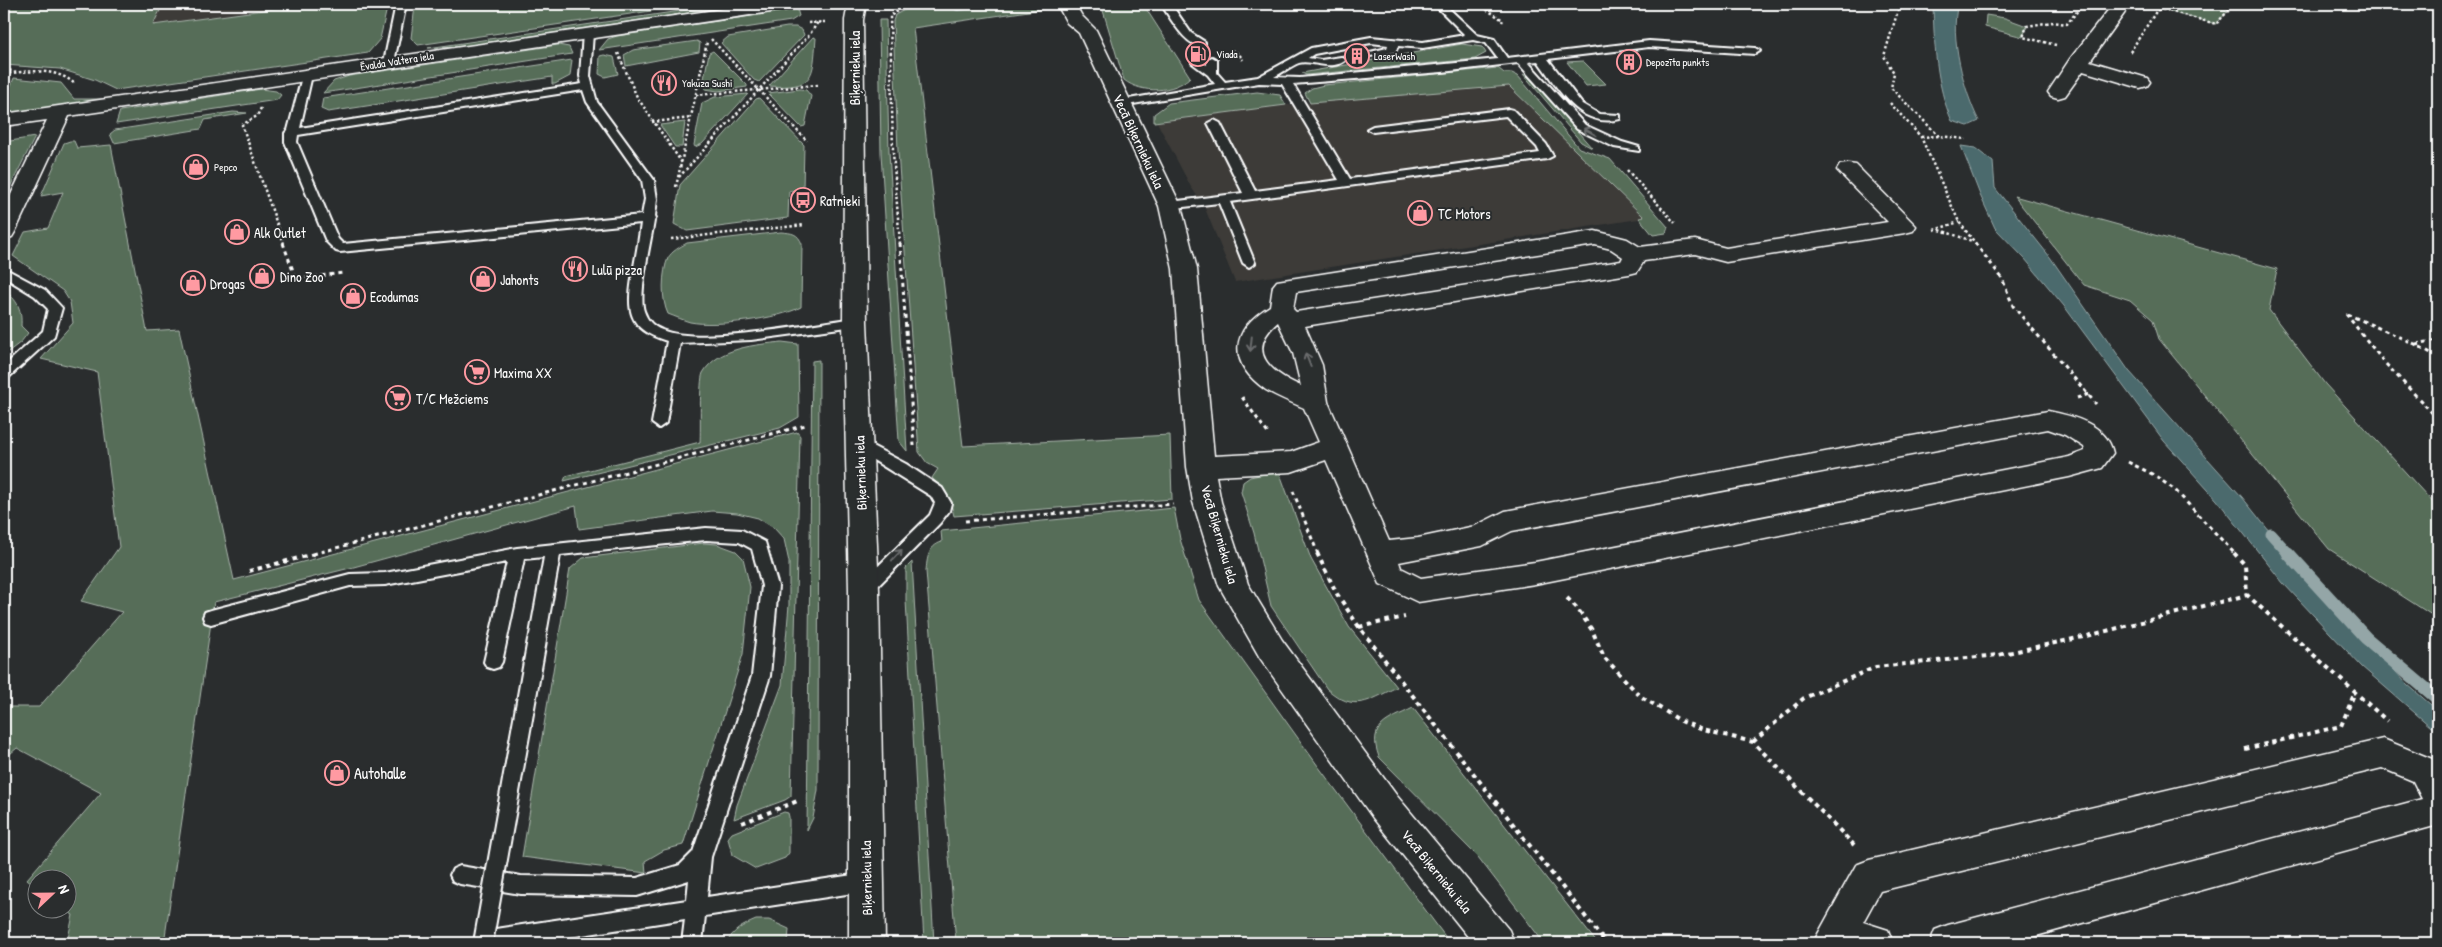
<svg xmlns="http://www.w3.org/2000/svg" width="2442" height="947" font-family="'Patrick Hand',sans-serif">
  <rect width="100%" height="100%" fill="#2a2d2e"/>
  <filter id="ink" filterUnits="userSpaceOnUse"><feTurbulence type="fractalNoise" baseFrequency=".02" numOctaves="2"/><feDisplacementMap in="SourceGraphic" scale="10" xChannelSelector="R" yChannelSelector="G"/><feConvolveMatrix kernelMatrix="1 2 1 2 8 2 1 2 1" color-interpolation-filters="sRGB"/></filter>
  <g filter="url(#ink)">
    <path fill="#3d3b38" d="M4,4h304l-155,21z
      M1509,86l136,132 -410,64 -31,-76 -13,-19 -34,-65 129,-17z"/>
    <path fill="#566d59" stroke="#aab6ac" d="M4,4h159l-10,21 155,-21h15v3l20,-3h42l2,4 -7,31 -12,14 -252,37 -21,-10 -35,-11 -56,-4z
      M418,4h242l-9,7 -233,34 -7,-7 4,-32z
      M728,4h20l-290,43 -30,1z
      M923,4h131l2,3 -143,21 50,418 207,-11 2,64 -218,17c-4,-18 -8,-25 -22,-38l6,-9 -11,-6 -8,-11 -21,-301 -5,-130 2,-6 17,-9z
      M1101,4h42l47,73c-16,16 -48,17 -66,3z
      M2178,4h35l17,5 -14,15 -49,-13 7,-2z
      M797,9l2,7 -8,5 -192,29 9,-11 9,-3z
      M1986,15l19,3 22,8 -4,11 -38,-10z
      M879,20h7l3,132 18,299 -8,-10 -18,-288z
      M787,27h9l6,3 2,5 -45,47 -5,-2 -33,-37 7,-6z
      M813,37l3,1c-3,39 -1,51 -47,48z
      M697,41l3,2 -1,9 -73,14 -2,-11 9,-5z
      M1462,44l20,3 4,6 -11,6 -169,16 -4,-2z
      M558,45l11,2 3,7 -249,39 11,-12 15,-5z
      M713,51l34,34v2l-29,4 -13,-2 -2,-5 6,-31z
      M604,55l10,2 4,17 -13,3 -6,-3 1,-18z
      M572,60l-2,16 -15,8h-3v-7l-224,35 -7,-3 2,-11z
      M1583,61l23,23 -20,2 -19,-24z
      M1498,68l6,5h8l6,3 61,72 31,11 58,68 -2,6 -13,2 -14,-17 5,-1 -135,-131 -199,17 -5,-10 7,-5 12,-3z
      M1523,74l9,5 60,69 -11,-6z
      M14,78l47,5 13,16h31l-101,15v-12z
      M261,89l15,2 5,4 -4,5 -161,24 4,-13z
      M800,89l6,1 5,6 -6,30 -4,1 -33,-34z
      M1257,92l23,3 6,10 -132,17v-8l15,-11z
      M748,94l-46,50 -7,3 -1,-2 8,-42 13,-6z
      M759,98l45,47 -1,44 -14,2 -1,27 -101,13 -13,-7 6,-39 76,-86z
      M233,112l14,1 -42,7 -4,9 -87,14 -4,-9 5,-4z
      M685,122l-3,25h-7l-15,-22z
      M35,137l-31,62v-57z
      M70,141h4l3,7 34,-3 36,186 32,-2 55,251 563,-148 3,4 -9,360 -6,4 -51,19 3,-14 45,-120 7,-80v-43l-5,-23 -10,-11 -16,-10 -21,-5 -25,-2 -133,18 -3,-23 -226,62 -136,34 -50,341h-97l6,-28 -7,-5h2v-30h-30l-1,7 -10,-8 74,-86 -84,-45 -13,11v-52h35l83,-95 -41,-11 38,-54 -22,-175 -56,-13 32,-36 -3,-21 -7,-11 -50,-35 12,-24 23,-4 15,-36 -22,4 23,-53z
      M2014,196l263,73 -8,41 56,74 113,124v111l-109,-70 -170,-210 -6,-19 -23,-20 -46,-15z
      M781,232c11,1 17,1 21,12l-1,63c-23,12 -85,20 -111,15 -7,-2 -14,-5 -22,-8 -7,-14 -6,-42 0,-56 4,-7 12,-11 19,-15z
      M4,291c14,8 18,20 17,35l7,7 -7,9 -17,13z
      M782,342l16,2 1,73 -19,11 -216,53 2,-5 134,-34c1,-13 -1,-60 3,-69 15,-26 53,-28 79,-31z
      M819,360l-1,430 -5,28 -6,12 5,-469z
      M1279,471l32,88 38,68 48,60c-29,14 -42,26 -70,2l-56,-83 -17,-73 -13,-41 2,-10 7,-5z
      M1174,508l6,31 19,61 119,166 132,177h-494l-30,-372c1,-12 2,-25 16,-29l-1,-11z
      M704,543l13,1 19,7 7,7 7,29 -7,67 -60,191 -19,5 -19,11 1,12 -124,-16 48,-288 13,-11z
      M912,562l22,381h-10l-18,-343v-32z
      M1413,708l184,235h-53l-66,-86 -99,-100c-12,-33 9,-36 34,-49z
      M784,812l4,1 1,4v36l-4,5 -29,11 -24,-14 -4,-17 4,-5z
      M756,920h13l20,9 -1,14h-61c6,-13 15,-17 29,-23z"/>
    <path fill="#4c6a6d" stroke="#94a6a7" d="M1933,4h25c-9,31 6,88 21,117l-11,5 -16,-5c-16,-35 -18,-79 -19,-117z
      M1961,146l14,2 18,14 2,26 55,69 79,114 113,126 91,114 27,22 47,51 31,27v22l-76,-66 -79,-84 -66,-83 -53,-59 -100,-135 -39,-47 -30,-31 -15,-33z"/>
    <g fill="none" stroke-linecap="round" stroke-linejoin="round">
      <path stroke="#94a6a7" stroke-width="8" d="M958,7l23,-3"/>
      <path stroke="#94a6a7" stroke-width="11" d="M2271,534l18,20"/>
      <path stroke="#94a6a7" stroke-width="13" d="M2288,553l78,85 72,61"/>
      <defs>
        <path id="service" d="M396,4h10l-12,58 -5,3 -5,-3z
          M1161,4h10l20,29 14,9v4c-18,4 -35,-29 -44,-42z
          M1434,4h10l33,31 17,4 13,19 142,-17 106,7 5,3 -5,3 -106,-7 -101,12 34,45 17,10 21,1v4c-41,10 -62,-31 -82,-58l-10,1 57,63 37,17 17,5v4l-25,-4 -37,-18 -59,-66 -76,9 -149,12 57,95 190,-26 -3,-6 -31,-31 -133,16 -6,-3 6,-3 136,-17 4,1 33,34 7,12 -6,3 -317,43 25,61 -6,4 -6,-4 -24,-60 -53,6 -2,-3 6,-4 73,-9 -35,-70 6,-3 6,3 35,68 84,-11 -57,-96 -23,-1 -138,23 -4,-1v-4l98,-17 -7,-9 -16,-12 5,-3 10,5v-5l5,-3 5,3v13l8,9 33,-5 53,-29 60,-11 52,5 42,-7zM1473,40l13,3 12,16 -198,19 -26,-1c8,-4 17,-11 25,-14 11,-4 33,9 47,-3l-5,-3 -20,3 -13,-2 6,-4 57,-11 17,2 -1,3 -17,4v4l25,-4 3,-6 25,2z
          M588,30l5,3 -3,43 7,26 57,78 3,19 -2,17 1,2 -2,3c-3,20 -16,73 -10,90 3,9 9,16 18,19 40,16 147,-6 193,-12l7,4 -7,4 -104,14 -71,3 -14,80 -7,5 -7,-5 15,-82c-41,-12 -40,-32 -34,-69 3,-16 6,-33 8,-49l-301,29 -4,-1 -10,-10 -41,-99v-9l3,-3 15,-57 4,-1 5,3 -12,53 282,-44 -2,-8 3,-43zM583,90l4,12 55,78 3,19 -3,16 -299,29 -5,-5 -41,-97 1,-7z
          M4,268l41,22 17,18 -8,28 -45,41 -5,2v-13l39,-35 5,-22 -13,-13 -31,-19z
          M859,439l47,25 36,24 9,15 -2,8 -9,12 -69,70 -6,2 -6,-2 -2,-4 2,-4 71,-70 5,-12 -4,-7 -77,-48 -2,-4 2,-4z
          M706,528l36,2 23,12 13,44 -8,90 -59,181 -4,40 159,-24 7,3 3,6 -3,6 -7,3 -161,25 -3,27h-20l3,-24 -154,24h-57l2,-9 7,-3 204,-31 2,-20 -52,16 -116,-2 -61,-10 -7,-3 -3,-6 3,-6 7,-3 61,10 116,2 43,-13 13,-13 59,-176 10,-90 -10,-37 -13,-7 -33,-2 -146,15 -15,85 -2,5 -6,2 -6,-2 -2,-5 15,-83 -20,2 -22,103 -3,5 -6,2 -6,-2 -3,-5 23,-100 -122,23 -35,1 -139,38 -6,-2 -2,-5 2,-5 6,-2 139,-36 35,-1 132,-25z"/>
        <path id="minor" d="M756,4h44l-3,4 -6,1 -722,107 -54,116 -3,5 -8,2v-30l43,-89 -43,6v-12z
          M1057,4h18l7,12 14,14 85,176 16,63 17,187 77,-4 28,-10 -15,-34c-13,-6 -26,-11 -38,-18 -39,-27 -36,-60 4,-84l3,-20 4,-5 318,-50 32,8 13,8 55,-7 31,8 162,-26 -51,-52 3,-5 8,-1 8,1 60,61 -3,5 -8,2 -179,29 -31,-8 -51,7 -7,11 -8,2 -324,52 17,39 6,37 61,139 29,-3 57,-12 30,-15 543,-100c25,5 59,13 65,42l-11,15 -33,9 -534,107 -117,18 -38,-18 -54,-124 -35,12 -75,4 5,26 27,82 34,56 115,156 112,134 5,13h-41l-100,-125 -113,-160 -41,-72 -26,-84 -6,-35 -14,-198 -14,-63 -80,-173 -12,-10zM1595,245l16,4 12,8 -2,4 -325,51 -3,-3 3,-17zM1278,322l15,31 8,33c-30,-13 -57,-35 -23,-64zM2048,429l17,6 19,12 1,4 -16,6 -534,105 -114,16 -20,-10 -2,-6 83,-16 30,-15z
          M2113,4h18l-41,57 57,17 3,4 -3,4 -7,2 -57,-17 -18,25 -7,2 -7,-2 -3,-4 22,-33z
          M2383,739l54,22 1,64 -427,118h-81l5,-13 13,-5 474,-126 -9,-18 -31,-13 -502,123 -17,31 25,8 5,13h-80l43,-78 13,-5z"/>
        <path id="secondary" d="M848,4h18l-3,16 4,302 12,268 6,353h-36v-353l-6,-268 2,-302z"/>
      </defs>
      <use href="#service" stroke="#fff" stroke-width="4"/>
      <use href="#minor" stroke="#fff" stroke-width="3"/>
      <use href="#secondary" stroke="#fff" stroke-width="3"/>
      <path stroke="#fff" stroke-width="2.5" stroke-dasharray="2.5 2.5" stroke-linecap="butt" d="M1478,4l25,16 -1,2
        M1900,4l-16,52 10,17 -3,15 48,48
        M2169,11l47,13 14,-15 -17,-5
        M808,23l17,-1
        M711,39l96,102
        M2056,45l-33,-8 4,-11 25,-4 15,2 16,-20
        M1231,50l8,4 4,6
        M2130,52l27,-42 17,-1 4,-5
        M618,53l19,44 45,66
        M4,70l9,1
        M4,74c24,-3 52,-7 71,10
        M696,95l122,-10
        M1890,103l31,34 38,85 17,22
        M261,108l-4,8 -15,9 42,119
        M652,122l39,-4
        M1921,137l18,-1 27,3
        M2438,148l-3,4 3,5
        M1627,170l48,53
        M679,177l131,-143 8,-12
        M676,187l31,-145
        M1934,230l25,-8
        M1940,230l32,11
        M671,239l134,-14
        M900,244l-7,-92 -3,-136 19,-12"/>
      <path stroke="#fff" stroke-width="3" stroke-dasharray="4 4" stroke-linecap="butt" d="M283,243l13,36 48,-6
        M900,243l14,203
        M1975,243l27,35 11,28 83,98
        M2346,314l38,48 54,57
        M2347,314l68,30 23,13
        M2416,344l22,-4
        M1242,397l27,38
        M2077,398l12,-4
        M2128,462l26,13 21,15 60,64
        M1293,491l25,63
        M965,521l208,-17
        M313,554l493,-129"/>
      <path stroke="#fff" stroke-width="4" stroke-dasharray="4.5 4.5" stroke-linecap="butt" d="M1317,553l20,41 22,33 247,316
        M2234,553l11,12 2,30 140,126
        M249,571l69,-18
        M1567,598l10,10 15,22 12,27 36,39 41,25 22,9 50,12 101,103
        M1359,627l46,-10
        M1753,742l51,-44 72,-31 122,-12 85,-18 164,-42
        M2245,749l96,-23 14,-34
        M742,823l58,-23"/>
      <use href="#service" fill="#2a2d2e" fill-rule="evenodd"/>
      <use href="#minor" fill="#2a2d2e" fill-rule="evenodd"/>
      <use href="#secondary" fill="#2a2d2e" fill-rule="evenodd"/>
      <defs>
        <path id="service-bridge" d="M483,943l54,-303"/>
      </defs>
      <use href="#service-bridge" stroke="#fff" stroke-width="22" stroke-linecap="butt"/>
      <use href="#service-bridge" stroke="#2a2d2e" stroke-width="18"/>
    </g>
    <defs><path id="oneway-shaft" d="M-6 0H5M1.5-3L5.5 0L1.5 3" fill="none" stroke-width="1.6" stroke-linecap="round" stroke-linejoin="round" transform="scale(1.25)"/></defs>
    <g stroke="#6a6c6d">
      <use href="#oneway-shaft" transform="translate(1590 132) rotate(-150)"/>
      <use href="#oneway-shaft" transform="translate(1251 344) rotate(96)"/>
      <use href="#oneway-shaft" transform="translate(1308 360) rotate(-111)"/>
      <use href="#oneway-shaft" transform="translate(897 555) rotate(-47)"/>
    </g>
  </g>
  <defs>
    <symbol id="fuel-ring" viewBox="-11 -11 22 22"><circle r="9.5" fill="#2a2d2e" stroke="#ff9aa2" stroke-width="1.5"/><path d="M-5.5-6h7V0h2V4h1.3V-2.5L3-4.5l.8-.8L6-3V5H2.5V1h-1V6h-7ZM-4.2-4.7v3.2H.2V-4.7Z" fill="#ff9aa2"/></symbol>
    <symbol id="building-ring" viewBox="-11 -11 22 22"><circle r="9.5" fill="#2a2d2e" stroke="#ff9aa2" stroke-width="1.5"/><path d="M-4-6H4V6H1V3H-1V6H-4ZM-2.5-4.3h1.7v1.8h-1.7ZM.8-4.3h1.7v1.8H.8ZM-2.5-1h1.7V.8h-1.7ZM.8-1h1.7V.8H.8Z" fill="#ff9aa2"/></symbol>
    <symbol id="restaurant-ring" viewBox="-11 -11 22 22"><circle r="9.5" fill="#2a2d2e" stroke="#ff9aa2" stroke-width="1.5"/><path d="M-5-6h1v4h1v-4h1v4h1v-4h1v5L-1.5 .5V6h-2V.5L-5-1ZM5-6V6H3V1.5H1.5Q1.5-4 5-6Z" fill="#ff9aa2"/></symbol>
    <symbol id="shop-ring" viewBox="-11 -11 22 22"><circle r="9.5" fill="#2a2d2e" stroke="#ff9aa2" stroke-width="1.5"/><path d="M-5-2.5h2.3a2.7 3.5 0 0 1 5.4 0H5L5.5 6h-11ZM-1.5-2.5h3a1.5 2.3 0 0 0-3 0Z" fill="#ff9aa2"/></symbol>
    <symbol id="bus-ring" viewBox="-11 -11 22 22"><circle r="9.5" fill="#2a2d2e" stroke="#ff9aa2" stroke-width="1.5"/><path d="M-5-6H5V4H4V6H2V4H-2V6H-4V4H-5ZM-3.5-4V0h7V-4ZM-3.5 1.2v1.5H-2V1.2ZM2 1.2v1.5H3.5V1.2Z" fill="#ff9aa2"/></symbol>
    <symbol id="supermarket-ring" viewBox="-11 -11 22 22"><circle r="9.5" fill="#2a2d2e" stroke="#ff9aa2" stroke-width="1.5"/><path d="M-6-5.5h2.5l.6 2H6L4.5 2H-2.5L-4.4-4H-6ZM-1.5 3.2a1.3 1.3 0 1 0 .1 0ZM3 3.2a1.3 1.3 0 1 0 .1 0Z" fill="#ff9aa2"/></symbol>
  </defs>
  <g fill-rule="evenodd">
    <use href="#fuel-ring" x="1184" y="40" width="28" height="28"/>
    <use href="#building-ring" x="1343" y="42" width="28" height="28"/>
    <use href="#building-ring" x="1615" y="48" width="28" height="28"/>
    <use href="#restaurant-ring" x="650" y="69" width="28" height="28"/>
    <use href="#shop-ring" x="182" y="153" width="28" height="28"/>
    <use href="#bus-ring" x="789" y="186" width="28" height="28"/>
    <use href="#shop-ring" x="1406" y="199" width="28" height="28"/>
    <use href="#shop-ring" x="223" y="218" width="28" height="28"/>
    <use href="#restaurant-ring" x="561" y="255" width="28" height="28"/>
    <use href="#shop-ring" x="248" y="262" width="28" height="28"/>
    <use href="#shop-ring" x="469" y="265" width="28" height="28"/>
    <use href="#shop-ring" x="179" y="269" width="28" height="28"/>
    <use href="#shop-ring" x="339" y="282" width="28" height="28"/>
    <use href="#supermarket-ring" x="463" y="358" width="28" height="28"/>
    <use href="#supermarket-ring" x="384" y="384" width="28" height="28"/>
    <use href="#shop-ring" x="323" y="759" width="28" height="28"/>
  </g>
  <g text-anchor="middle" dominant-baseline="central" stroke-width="4" stroke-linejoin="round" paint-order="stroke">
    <g font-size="11" fill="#fff" stroke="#2a2d2e" text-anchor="start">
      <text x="1216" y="54">Viada</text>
      <text x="1374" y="56">LaserWash</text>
      <text x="1646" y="62">Depozīta punkts</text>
      <text x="682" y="83">Yakuza Sushi</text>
      <text x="214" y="167">Pepco</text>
    </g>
    <g font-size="11" fill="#fff" stroke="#2a2d2e">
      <text transform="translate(397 61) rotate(-9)">Ēvalda Valtera iela</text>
    </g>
    <g font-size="14" fill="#fff" stroke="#2a2d2e">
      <text transform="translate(854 68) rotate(-90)">Biķernieku iela</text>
      <text transform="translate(1139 141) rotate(65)">Vecā Biķernieku iela</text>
      <text transform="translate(860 473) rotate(-92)">Biķernieku iela</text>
      <text transform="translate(1220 534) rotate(74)">Vecā Biķernieku iela</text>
      <text transform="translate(1437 871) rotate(51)">Vecā Biķernieku iela</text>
      <text transform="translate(866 878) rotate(-91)">Biķernieku iela</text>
    </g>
    <g font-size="14" fill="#fff" stroke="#2a2d2e" text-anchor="start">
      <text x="820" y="200">Ratnieki</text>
      <text x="1438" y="213">TC Motors</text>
      <text x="254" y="232">Alk Outlet</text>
      <text x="592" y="269">Lulū pizza</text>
      <text x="280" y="276">Dino Zoo</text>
      <text x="500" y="279">Jahonts</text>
      <text x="210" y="283">Drogas</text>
      <text x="370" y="296">Ecodumas</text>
      <text x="494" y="372">Maxima XX</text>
      <text x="416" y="398">T/C Mežciems</text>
    </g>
    <g font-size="16" fill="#fff" stroke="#2a2d2e" text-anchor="start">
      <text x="354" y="773">Autohalle</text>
    </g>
  </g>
  <rect width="2442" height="947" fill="none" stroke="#2a2d2e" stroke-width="20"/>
  <rect x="10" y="10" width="2422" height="927" fill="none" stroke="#fff" stroke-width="2" filter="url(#ink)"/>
  <g transform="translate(52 894) rotate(68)"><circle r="24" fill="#2a2d2e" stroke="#7f8182"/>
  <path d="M0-4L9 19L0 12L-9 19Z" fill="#ff9aa2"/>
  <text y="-8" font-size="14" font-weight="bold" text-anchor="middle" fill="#ffffff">N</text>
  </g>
</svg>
